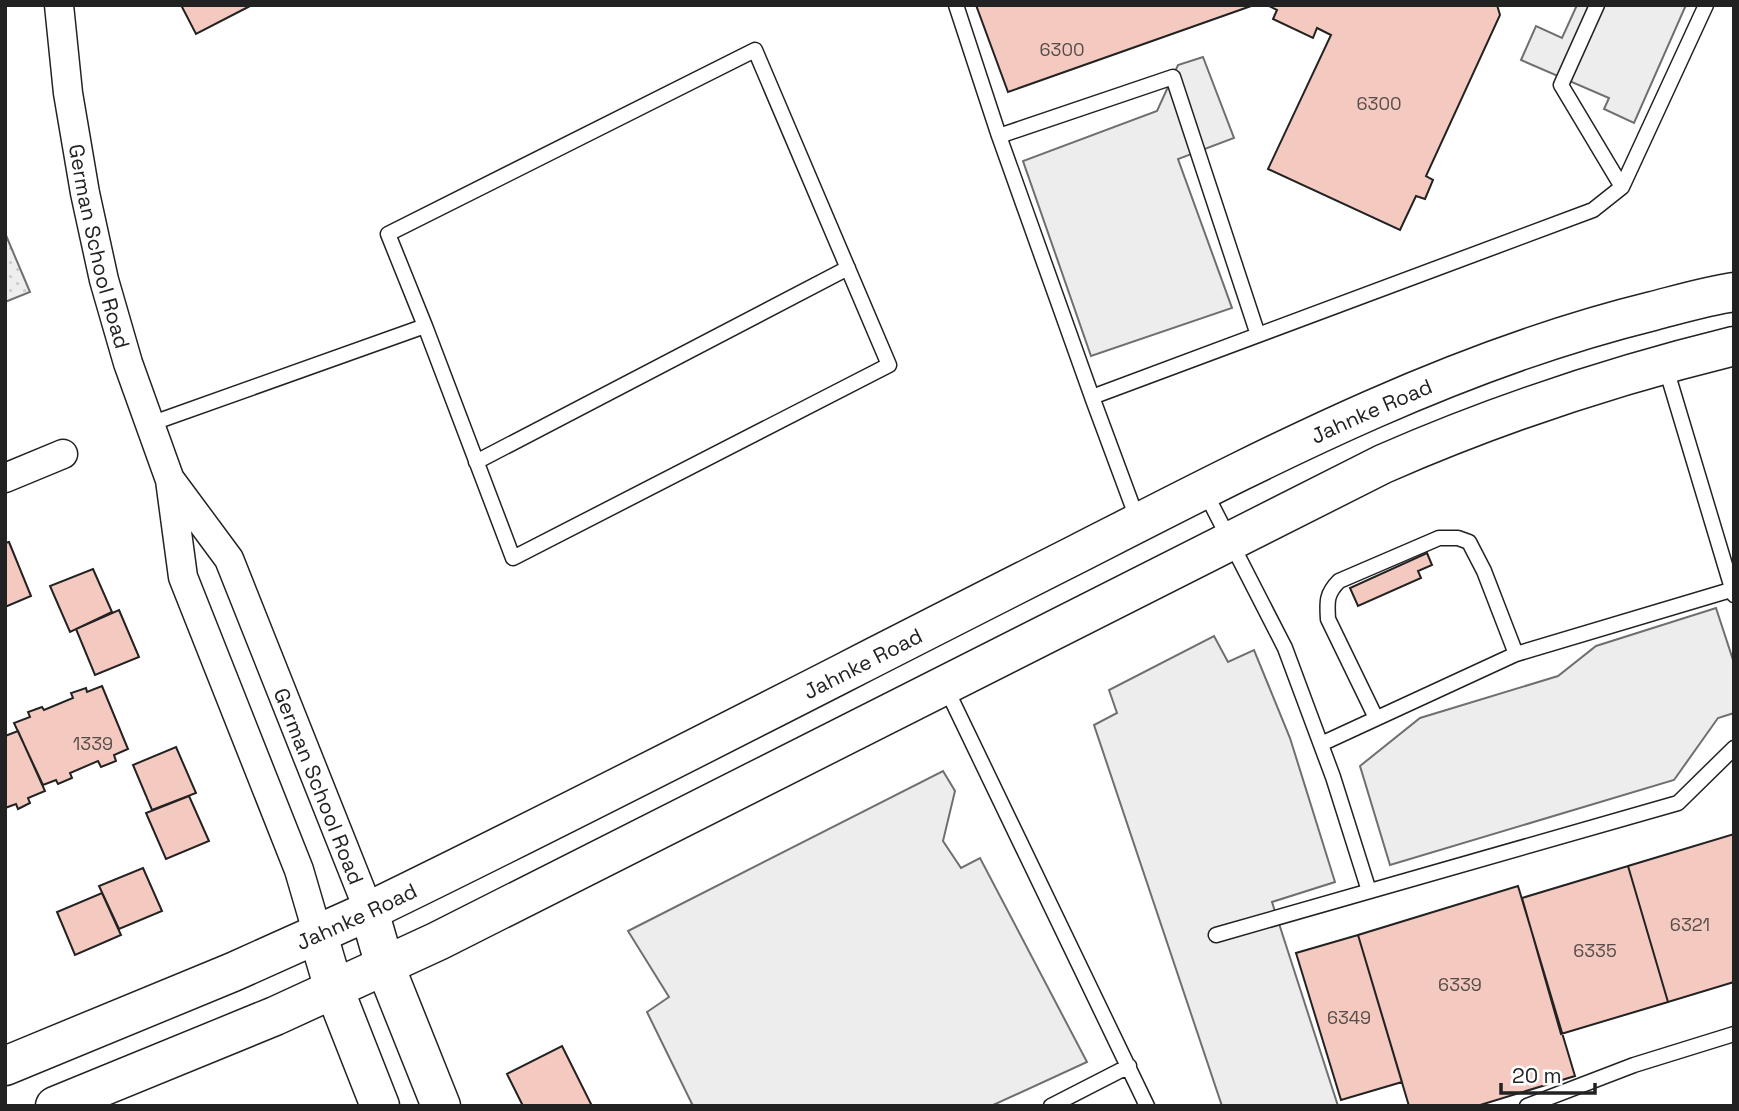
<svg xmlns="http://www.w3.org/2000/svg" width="1739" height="1111" font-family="'Space Grotesk',sans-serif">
  <defs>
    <pattern id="park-dots" width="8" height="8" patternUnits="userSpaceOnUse" patternTransform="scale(1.75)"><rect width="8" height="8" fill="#eee"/><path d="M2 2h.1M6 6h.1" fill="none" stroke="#ccc" stroke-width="1.8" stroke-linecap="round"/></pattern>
  </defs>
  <rect width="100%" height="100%" fill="#fff"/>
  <path fill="url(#park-dots)" stroke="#6f6f6f" stroke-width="2" d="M5,233l25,59 -25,10z"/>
  <path fill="#ededed" stroke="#6f6f6f" stroke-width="2" d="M1577,5h109l-52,118 -30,-14 5,-11 -88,-38 15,-34 26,12z
    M1203,57l31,81 -56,21 54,149 -141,48 -68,-195 134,-50 21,-46z
    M1716,608l18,55v50l-16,5 -44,62 -284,85 -30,-99 60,-48 138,-42 38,-30z
    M1214,636l14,26 26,-12 36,88 45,144 -63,20 66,204h-116l-128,-381 23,-12 -8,-23z
    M943,771l12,20 -12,50 18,27 19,-10 107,204 -96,44h-298l-46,-94 22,-15 -41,-66z"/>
  <path fill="#f3c9c0" stroke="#222" stroke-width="2" d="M181,5h71l-56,29z
    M976,5h278l-246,87z
    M1267,5h230l3,10 -74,161 7,4 -8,19 -9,-3 -16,34 -132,-61 63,-134 -14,-7 -4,10 -40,-19 4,-9z
    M9,542l22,54 -26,11v-64z
    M1427,553l5,12 -14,6 3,7 -63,28 -8,-18z
    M93,569l19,43 -42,20 -20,-46z
    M119,610l20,47 -44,18 -19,-46z
    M102,686l26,63 -14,6 2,6 -15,6 -3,-6 -28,12 2,5 -14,6 -2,-4 -13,5 -29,-62 16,-6 -2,-5 14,-5 2,3 29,-12 -2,-5 15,-5 1,4z
    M18,731l27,60 -17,7 2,5 -12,6 -2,-5 -11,4v-72z
    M176,747l20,46 -44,17 -19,-45z
    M189,796l20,45 -43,18 -20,-46z
    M1734,834v148l-66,20 -40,-136z
    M1628,866l40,136 -107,32 -39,-136z
    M143,868l19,43 -43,18 -20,-43z
    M1518,886l57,190 -98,30h-68l-51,-171z
    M102,893l19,42 -46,20 -18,-43z
    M1358,935l44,147 -61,18 -45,-147z
    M562,1046l30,60h-69l-16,-32z"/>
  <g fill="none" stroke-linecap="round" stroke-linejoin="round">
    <defs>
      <path id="lane" d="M956,5l43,131
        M1597,5l-36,80 61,102
        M1665,365l69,230
        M1092,397l-93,-261 174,-59 85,258
        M150,424l275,-98 -37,-92 367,-184 134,315 -376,193 -88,-232
        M476,462l372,-194
        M1204,490l81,158 48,129 36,114
        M1138,521l-46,-124 501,-187 29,-23 84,-182
        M945,686l202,420
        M1376,718l-48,-99c-1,-17 -2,-25 11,-38l100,-43h19l11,4 15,29 32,83
        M1321,744l195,-90 218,-65
        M1216,935l462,-132 56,-55
        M1051,1106l78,-40
        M1527,1106l107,-41 100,-31"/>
      <g id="street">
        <path id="s1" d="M59,5l9,88 17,100 19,87 24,83 42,117 13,97 116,293 19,65"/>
        <path d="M5,478l58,-24"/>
        <path id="s2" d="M172,482l57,77 140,352"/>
      </g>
      <g id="secondary">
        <path d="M369,911l16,55 56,140"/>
        <path d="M318,935l16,54 46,117"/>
        <path id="s3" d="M5,1066l228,-94 136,-61c237,-115 472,-238 708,-357 186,-95 372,-193 576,-243 27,-7 54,-15 81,-19"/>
        <path d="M55,1106l220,-90 163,-75 945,-477c114,-50 229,-88 351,-118"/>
      </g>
    </defs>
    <use href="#lane" stroke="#222" stroke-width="17"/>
    <use href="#street" stroke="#222" stroke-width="31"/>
    <use href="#secondary" stroke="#222" stroke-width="41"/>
    <use href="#lane" stroke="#fff" stroke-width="14"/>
    <use href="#street" stroke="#fff" stroke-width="28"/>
    <use href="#secondary" stroke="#fff" stroke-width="38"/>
  </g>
  <g text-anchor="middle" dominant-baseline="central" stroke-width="5" stroke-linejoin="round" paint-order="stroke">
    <g font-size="18" fill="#564c4a">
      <text x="1062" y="49">6300</text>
      <text x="1379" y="103">6300</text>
      <text x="93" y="743">1339</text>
      <text x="1690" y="924">6321</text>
      <text x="1595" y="950">6335</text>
      <text x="1460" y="984">6339</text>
      <text x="1349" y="1017">6349</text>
    </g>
    <g font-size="21" fill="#222" stroke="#fff">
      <text stroke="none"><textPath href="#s1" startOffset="245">German School Road</textPath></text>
      <text stroke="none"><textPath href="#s3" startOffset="1516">Jahnke Road</textPath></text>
      <text stroke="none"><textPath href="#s3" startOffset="948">Jahnke Road</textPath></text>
      <text stroke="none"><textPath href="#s2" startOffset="340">German School Road</textPath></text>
      <text stroke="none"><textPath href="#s3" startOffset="382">Jahnke Road</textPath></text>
    </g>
  </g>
  <rect width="1739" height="1111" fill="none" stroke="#222222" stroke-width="14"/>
  <path d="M1501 1083v10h94v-10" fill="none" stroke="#222222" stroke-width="3.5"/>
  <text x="1512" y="1083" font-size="21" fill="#222222" stroke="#ffffff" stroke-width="5" paint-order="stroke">20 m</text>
</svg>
